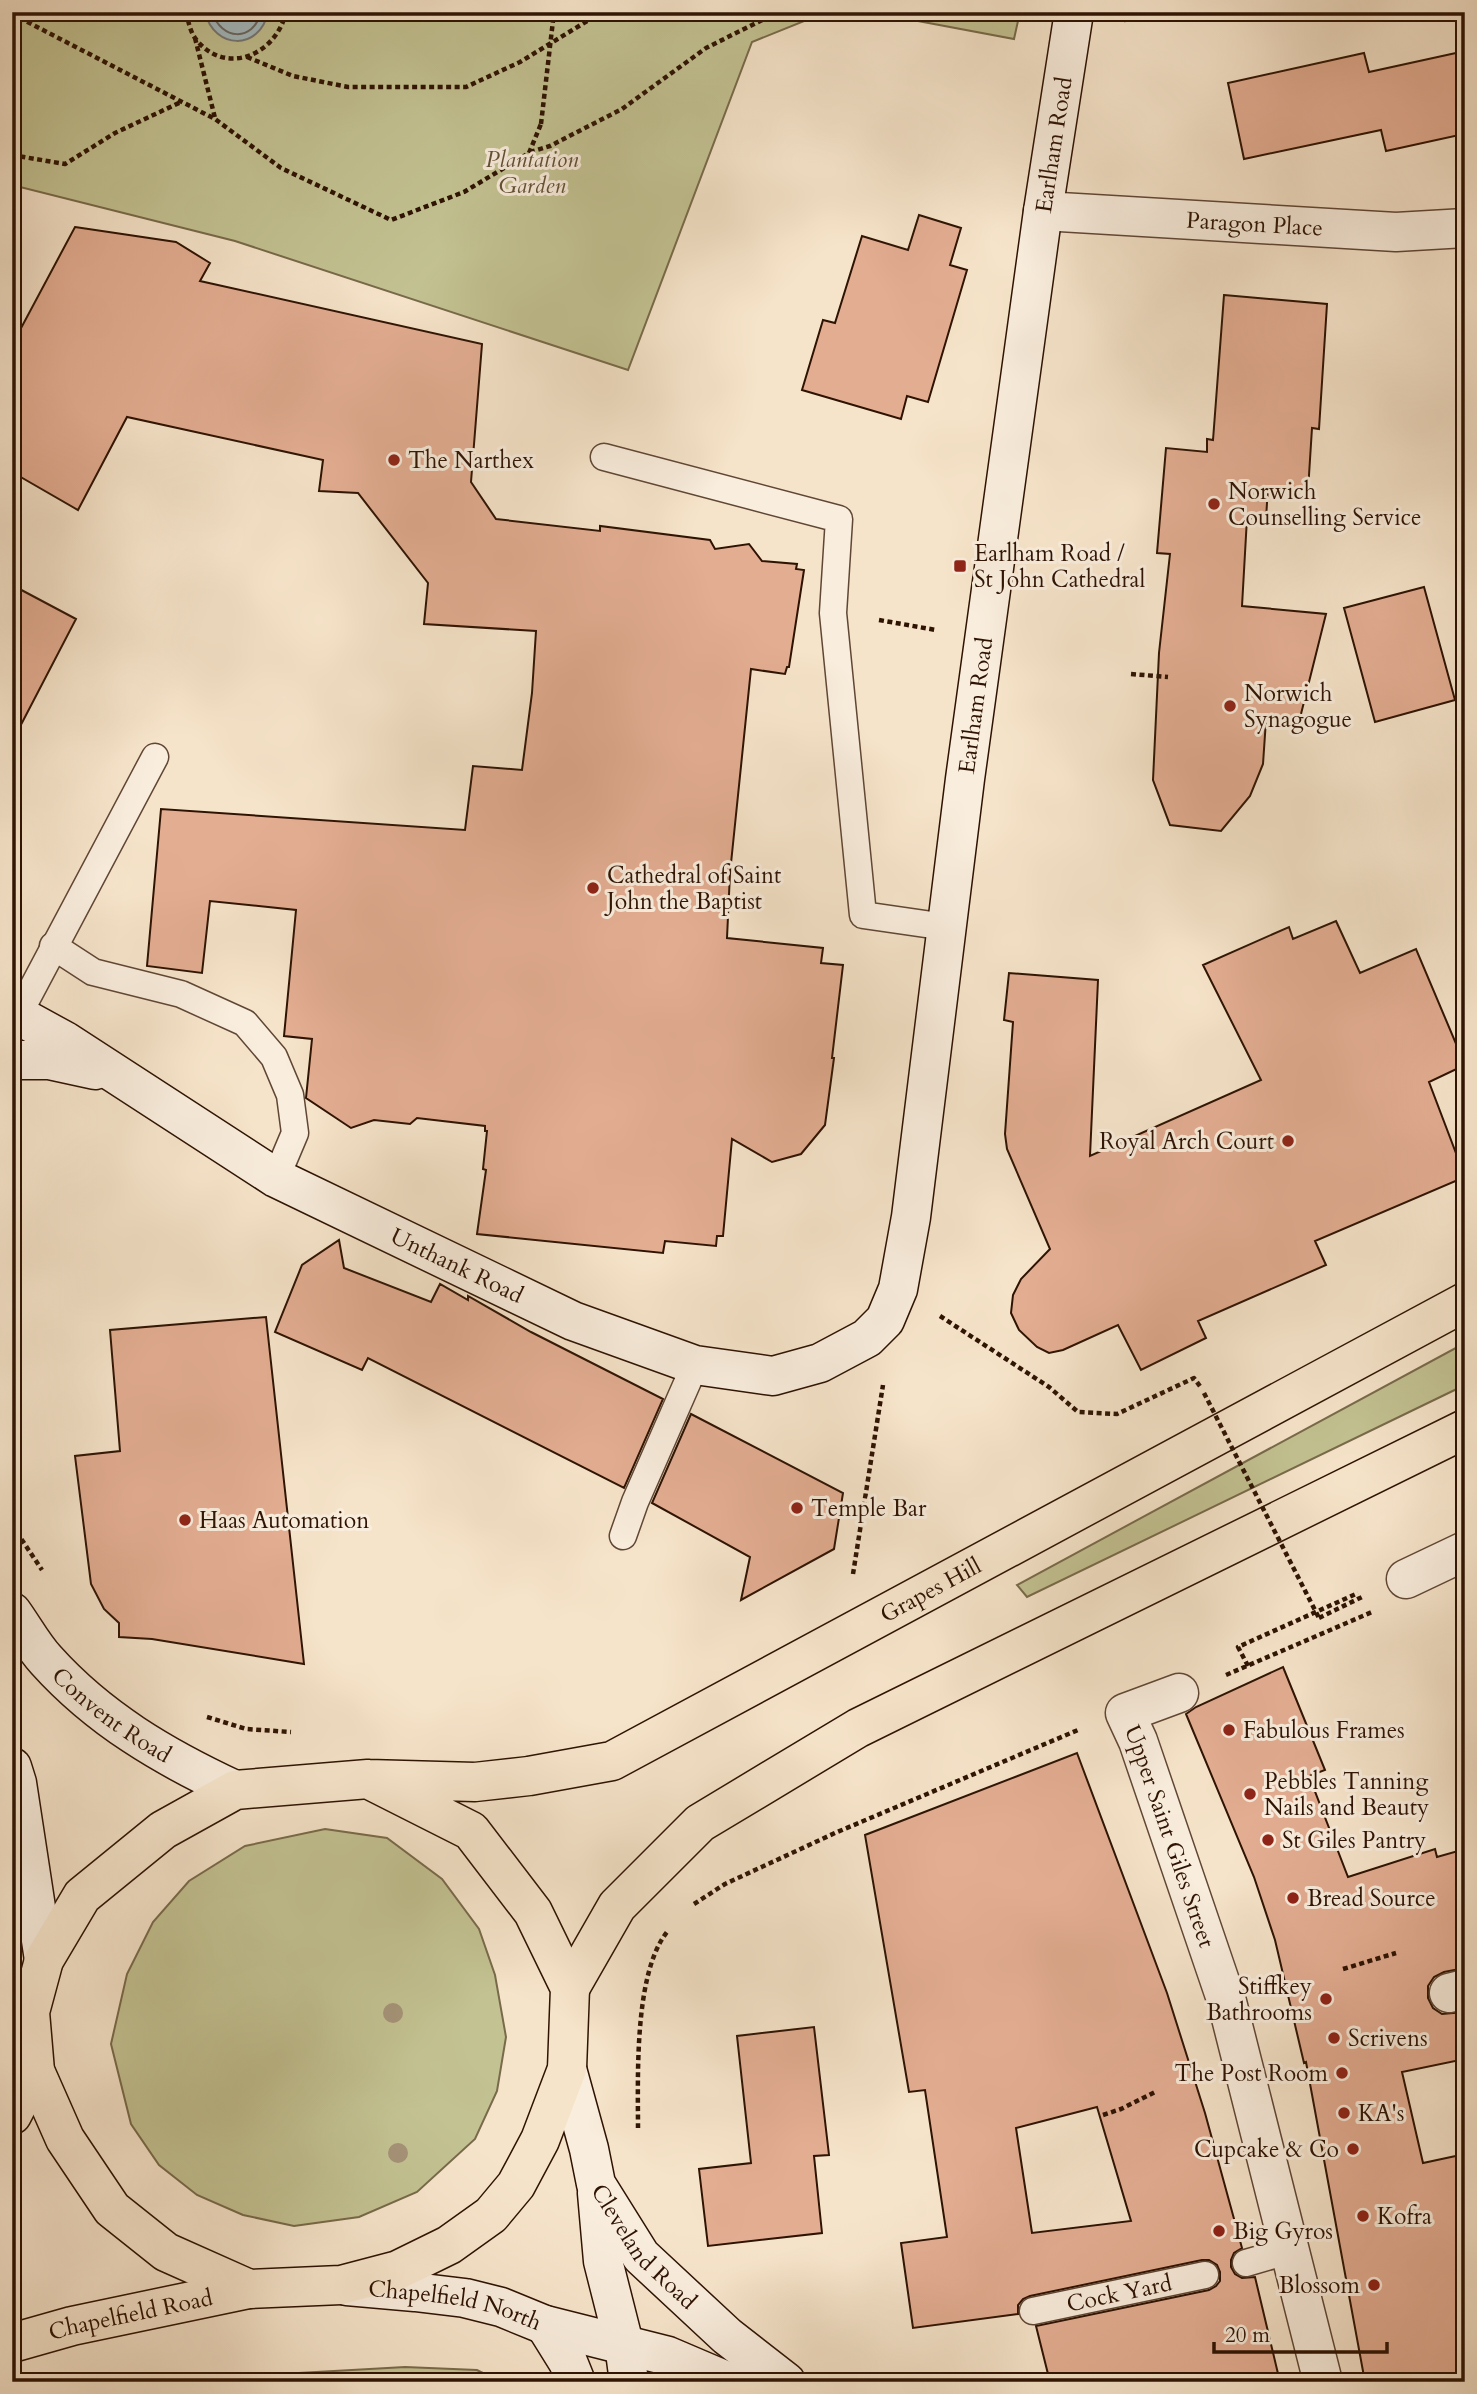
<svg xmlns="http://www.w3.org/2000/svg" width="1477" height="2394" font-family="Cardo,serif">
  <rect width="100%" height="100%" fill="#f6e4ca"/>
  <filter id="stains"><feTurbulence type="fractalNoise" baseFrequency=".00286" numOctaves="4"/><feColorMatrix values="0 0 0 0 .2 0 0 0 0 .09 0 0 0 0 .02 0 0 0 .5 -.17"/></filter>
  <radialGradient id="worn" r=".72"><stop offset=".6" stop-color="#630" stop-opacity="0"/><stop offset="1" stop-color="#630" stop-opacity=".3"/></radialGradient>
  <path fill="#c3c292" stroke="#786a4a" stroke-width="2" d="M12,12h849l-42,3 -67,27 -124,328 -393,-129 -223,-56z
    M870,12h150l-6,27z
    M1465,1343v42l-438,212 -10,-12z
    M325,1829l62,9 55,41 37,50 16,46 11,62 -9,54 -22,48 -58,53 -58,25 -65,9 -51,-11 -46,-20 -38,-30 -28,-41 -20,-80 16,-70 26,-52 36,-41 56,-35z
    M405,2367l72,3 24,12h-277l5,-5z"/>
  <path fill="#a3bbc2" stroke="#747876" stroke-width="2" d="M205,12h63c-8,39 -54,38 -63,0z"/>
  <g fill="none" stroke-linecap="round" stroke-linejoin="round">
    <path stroke="#686762" stroke-width="2" d="M212,12c9,28 41,31 49,0"/>
  </g>
  <path fill="#e3ad92" stroke="#2e1303" stroke-width="2" fill-rule="evenodd" d="M1465,51l-1,83 -78,17 -5,-21 -137,29 -16,-76 136,-30 5,19z
    M919,215l42,13 -11,37 17,5 -39,132 -21,-6 -6,23 -99,-29 21,-70 12,3 27,-87 46,14z
    M75,227l101,15 34,21 -10,18 282,63 -11,138 25,37 104,12v-5l110,14 5,9 34,-5 13,17 35,3 -1,5 8,1 -15,97h-2l-2,7 -34,-5 -21,204 -3,65 96,10 -2,15 22,2 -11,93h2l-9,67 -24,29 -29,8 -40,-23 -9,97h-6l-1,10 -51,-5 -2,12 -186,-19 9,-64 -3,-1 4,-38h-2v-5l-68,-8 -7,6 -36,-4 -23,8 -45,-30 6,-59 -28,-3 12,-126 -86,-9 -8,72 -55,-7 14,-157 304,21 8,-64 49,4 10,-77 4,-62 -112,-7 4,-41 -70,-90 -39,-2 4,-31 -196,-43 -49,93 -66,-38v-127z
    M1224,295l103,9 -8,125 -7,-1 -4,63 -40,-4 -2,32 -19,-1 -5,88 84,8 -27,108 -33,-2 -3,44 -13,32 -29,35 -51,-6 -17,-45 6,-127 11,-99 -13,-1 9,-105 41,4v-13l6,1z
    M12,585l64,34 -64,123z
    M1424,587l31,113 -80,22 -31,-114z
    M1336,921l24,52 56,-24 49,116 -36,17 36,95 -150,64 11,24 -128,56 8,17 -65,32 -23,-45 -55,25 -14,3 -12,-6 -18,-17 -8,-17 2,-18 8,-16 29,-30 -43,-100 -2,-15 8,-112 -9,-2 5,-47 89,7 -8,176 171,-76 -58,-115 86,-38 4,12z
    M339,1240l5,28 87,34 9,-18 28,16v-4l63,36 132,67 -39,89 -256,-130 -6,12 -87,-38 27,-67z
    M266,1317l38,347 -152,-25 -33,-2v-14l-15,-14 -13,-25 -16,-128 45,-5 -10,-121z
    M691,1414l152,79 -9,56 -93,51 9,-43 -98,-54z
    M1283,1667l42,103 -16,6 39,101 87,-28 2,8 28,-8v119l-21,4 -10,5 -6,9v12l5,10 9,6 23,-2v47l-63,13 21,91 42,-9v228h-100l-59,-320 -2,1 -29,-123 -21,-63 -68,-163 10,-7z
    M1077,1753l90,240 38,120 37,135 -8,5 -3,7v7l4,7 7,4 13,-1 25,105h-230l-14,-56 173,-36 7,-4 4,-5v-9l-3,-7 -8,-5h-7l-172,36 -7,3 -5,6v9l-105,14 -12,-85 46,-6 -22,-147 -16,2 -44,-257zM1097,2107l34,114 -99,12 -16,-105z
    M814,2027l15,128 -15,1 8,77 -114,13 -9,-77 52,-6 -14,-127z"/>
  <g fill="none" stroke-linecap="round" stroke-linejoin="round">
    <defs>
      <g id="lane">
        <path d="M604,457l235,62 -6,94 30,302 83,12"/>
        <path d="M53,946l40,26 88,22 64,29 29,34 16,38 5,38 -19,45"/>
        <path d="M17,1014l7,-10 131,-247"/>
        <path d="M623,1536l12,-34 60,-137"/>
        <path d="M1246,2263l45,-13"/>
        <path id="s1" d="M1033,2311l172,-36"/>
      </g>
      <g id="street">
        <path id="s2" d="M1043,211l353,21 69,-4"/>
        <path d="M1406,1579l59,-28"/>
        <path id="s3" d="M1179,1693l-54,20 13,28 89,261 96,380"/>
        <path d="M1449,1993l16,-4"/>
      </g>
      <g id="secondary">
        <path id="s4" d="M12,1012l53,29 211,137 297,143 122,44 78,11 47,-13 47,-25 18,-18 13,-31 13,-72 54,-438 78,-568 31,-199"/>
        <path d="M12,1060h37l46,10"/>
        <path id="s5" d="M12,1612c11,15 21,34 34,48 53,59 118,97 189,130"/>
        <path d="M12,1767l5,16 27,177"/>
        <path id="s6" d="M567,2069l22,80 7,35 45,72 86,80 59,46"/>
        <path d="M597,2193l6,68 21,83 5,38"/>
        <path id="s7" d="M347,2286l68,6 50,6 36,9 44,18 123,31 61,26"/>
        <path d="M545,2325l23,37 8,20"/>
      </g>
      <g id="primary">
        <path id="s8" d="M368,1779l103,52 62,81 37,76 -3,81 -27,71 -24,45 -25,30 -42,30 -51,25 -57,15 -92,4 -83,-37 -54,-43 -47,-70 -30,-68 -5,-59 14,-52 38,-64 81,-66 72,-40 133,-11 107,3 54,-6 83,-15 853,-459"/>
        <path d="M570,1988l47,-82 83,-83 158,-95 607,-299"/>
        <path d="M12,2115l23,-44"/>
        <path id="s9" d="M12,2343l60,-17 177,-37"/>
      </g>
    </defs>
    <use href="#lane" stroke="#604735" stroke-width="29"/>
    <use href="#street" stroke="#604735" stroke-width="41"/>
    <use href="#secondary" stroke="#2e1303" stroke-width="41"/>
    <use href="#primary" stroke="#2e1303" stroke-width="41"/>
    <path stroke="#2e1303" stroke-width="4.5" stroke-dasharray="5 3.5" stroke-linecap="butt" d="M186,12c2,8 4,19 9,26 29,39 81,18 91,-26
      M435,12l15,7 28,-7
      M12,14l203,105 66,49 110,52 73,-28 65,-39 12,-29
      M1124,20l49,-8
      M195,38l20,80
      M247,57l46,19 55,11h118l54,-25 82,-50
      M530,152l20,-6 72,-37 84,-61 72,-36
      M12,155l53,9 50,-31 66,-31
      M879,620l57,10
      M1131,674l37,3
      M940,1316l109,71 29,25 39,2 77,-36 8,11
      M12,1525l30,45
      M853,1574l30,-189
      M1319,1618l43,-21
      M1248,1666l-10,-19 120,-54
      M1226,1675l146,-63
      M207,1717l39,12 45,3
      M694,1904l31,-20 110,-51 243,-103
      M1343,1969l53,-16
      M1276,1990l11,-4
      M1103,2115l18,-6 36,-18
      M638,2128c0,-52 -4,-154 29,-196"/>
    <use href="#lane" stroke="#f9eddd" stroke-width="26"/>
    <use href="#street" stroke="#f9eddd" stroke-width="38"/>
    <use href="#secondary" stroke="#f9eddd" stroke-width="38"/>
    <use href="#primary" stroke="#f6e4ca" stroke-width="38"/>
    <path stroke="#2e1303" stroke-width="4.5" stroke-dasharray="5 3.5" stroke-linecap="butt" d="M541,124l13,-112
      M1204,1393l115,225"/>
  </g>
  <g fill="#a59378">
    <circle cx="393" cy="2013" r="10"/>
    <circle cx="398" cy="2153" r="10"/>
  </g>
  <g fill="#8f2418" stroke="#f9eddd" stroke-width="2.5">
    <circle cx="394" cy="460" r="7"/>
    <circle cx="1214" cy="504" r="7"/>
    <rect x="953" y="559" width="14" height="14" rx="3.5"/>
    <circle cx="1230" cy="706" r="7"/>
    <circle cx="593" cy="888" r="7"/>
    <circle cx="1288" cy="1141" r="7"/>
    <circle cx="797" cy="1508" r="7"/>
    <circle cx="185" cy="1520" r="7"/>
    <circle cx="1229" cy="1730" r="7"/>
    <circle cx="1250" cy="1794" r="7"/>
    <circle cx="1268" cy="1840" r="7"/>
    <circle cx="1293" cy="1898" r="7"/>
    <circle cx="1326" cy="1999" r="7"/>
    <circle cx="1334" cy="2038" r="7"/>
    <circle cx="1342" cy="2073" r="7"/>
    <circle cx="1344" cy="2113" r="7"/>
    <circle cx="1353" cy="2149" r="7"/>
    <circle cx="1363" cy="2216" r="7"/>
    <circle cx="1219" cy="2231" r="7"/>
    <circle cx="1374" cy="2285" r="7"/>
  </g>
  <g text-anchor="middle" dominant-baseline="central" stroke-width="6" stroke-linejoin="round" paint-order="stroke">
    <g font-size="23" fill="#2e1303" stroke="#f9eddd">
      <text stroke="none"><textPath href="#s4" startOffset="2166">Earlham Road</textPath></text>
      <text stroke="none"><textPath href="#s2" startOffset="212">Paragon Place</textPath></text>
      <text stroke="none"><textPath href="#s4" startOffset="1600">Earlham Road</textPath></text>
      <text stroke="none"><textPath href="#s4" startOffset="513">Unthank Road</textPath></text>
      <text stroke="none"><textPath href="#s8" startOffset="2242">Grapes Hill</textPath></text>
      <text stroke="none"><textPath href="#s5" startOffset="145">Convent Road</textPath></text>
      <text stroke="none"><textPath href="#s3" startOffset="189">Upper Saint Giles Street</textPath></text>
      <text stroke="none"><textPath href="#s6" startOffset="198">Cleveland Road</textPath></text>
      <text stroke="none"><textPath href="#s1" startOffset="88">Cock Yard</textPath></text>
      <text stroke="none"><textPath href="#s7" startOffset="110">Chapelfield North</textPath></text>
      <text stroke="none"><textPath href="#s9" startOffset="122">Chapelfield Road</textPath></text>
    </g>
    <g font-size="23" font-style="italic" fill="#625035" stroke="#f9eddd">
      <text x="532" y="159">Plantation<tspan x="532" dy="26">Garden</tspan></text>
    </g>
    <g font-size="23" fill="#2e1303" stroke="#f9eddd" text-anchor="start">
      <text x="408" y="460">The Narthex</text>
      <text x="1228" y="491">Norwich<tspan x="1228" dy="26">Counselling Service</tspan></text>
      <text x="974" y="553">Earlham Road /<tspan x="974" dy="26">St John Cathedral</tspan></text>
      <text x="1244" y="693">Norwich<tspan x="1244" dy="26">Synagogue</tspan></text>
      <text x="607" y="875">Cathedral of Saint<tspan x="607" dy="26">John the Baptist</tspan></text>
      <text x="1274" y="1141" text-anchor="end">Royal Arch Court</text>
      <text x="811" y="1508">Temple Bar</text>
      <text x="199" y="1520">Haas Automation</text>
      <text x="1243" y="1730">Fabulous Frames</text>
      <text x="1264" y="1781">Pebbles Tanning<tspan x="1264" dy="26">Nails and Beauty</tspan></text>
      <text x="1282" y="1840">St Giles Pantry</text>
      <text x="1307" y="1898">Bread Source</text>
      <text x="1312" y="1986" text-anchor="end">Stiffkey<tspan x="1312" dy="26">Bathrooms</tspan></text>
      <text x="1348" y="2038">Scrivens</text>
      <text x="1328" y="2073" text-anchor="end">The Post Room</text>
      <text x="1358" y="2113">KA's</text>
      <text x="1339" y="2149" text-anchor="end">Cupcake &amp; Co</text>
      <text x="1377" y="2216">Kofra</text>
      <text x="1233" y="2231">Big Gyros</text>
      <text x="1360" y="2285" text-anchor="end">Blossom</text>
    </g>
  </g>
  <rect width="1477" height="2394" fill="none" stroke="#f6e4ca" stroke-width="42"/>
  <rect x="14" y="14" width="1449" height="2366" fill="none" stroke="#2e1303" stroke-width="3.5"/>
  <rect x="21" y="21" width="1435" height="2352" fill="none" stroke="#2e1303" stroke-width="2"/>
  <path d="M1214 2342v10h173v-10" fill="none" stroke="#2e1303" stroke-width="3.5"/>
  <text x="1225" y="2342" font-size="21" fill="#2e1303" stroke="#f9eddd" stroke-width="5" paint-order="stroke">20 m</text>
  <rect width="100%" height="100%" filter="url(#stains)"/>
  <rect width="100%" height="100%" fill="url(#worn)"/>
</svg>
